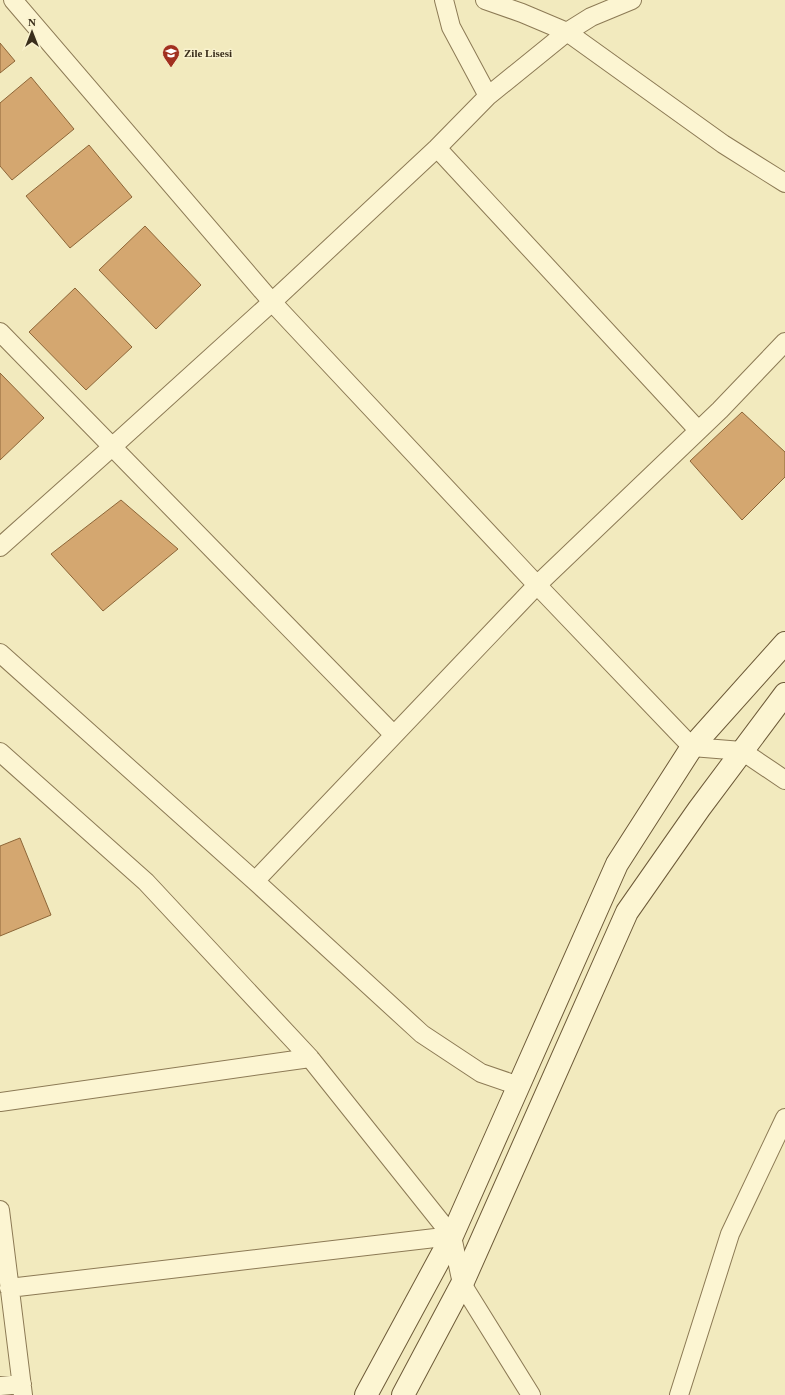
<svg xmlns="http://www.w3.org/2000/svg" width="785" height="1395" font-family="'Times New Roman',serif">
  <rect width="100%" height="100%" fill="#f2eabe"/>
  <path fill="#d4a770" stroke="#8d6638" d="M0,43l15,18 -15,12z
    M31,77l43,52 -62,51 -12,-14v-63z
    M89,145l43,52 -62,51 -44,-52z
    M145,226l56,59 -45,44 -57,-59z
    M75,288l57,59 -46,43 -57,-58z
    M0,373l44,45 -44,42z
    M742,412l43,40v25l-43,43 -52,-59z
    M121,500l57,49 -75,62 -52,-57z
    M20,838l31,77 -51,21v-90z"/>
  <g fill="none" stroke-linecap="round" stroke-linejoin="round">
    <defs>
      <path id="street" d="M13,0l259,302 265,283 155,162 50,4 43,29
        M444,0l7,27 37,69
        M485,0l37,13 45,19 156,112 62,39
        M437,148l261,282
        M0,332l394,403
        M0,547l112,-100 160,-145 165,-154 51,-52 79,-64 24,-15 41,-17
        M0,653l255,228 167,153 59,39 38,13
        M0,752l146,130 164,176 142,178 10,48 69,111
        M255,881l282,-296 183,-175 65,-68
        M0,1102l310,-44
        M0,1210l23,185
        M9,1288l443,-52
        M0,1386l22,-2
        M679,1395l51,-161 55,-116"/>
      <path id="secondary" d="M366,1395l86,-159 165,-372 75,-117 93,-104
        M403,1395l59,-111 165,-372 72,-103 86,-115"/>
    </defs>
    <use href="#street" stroke="#8c7a55" stroke-width="20"/>
    <use href="#secondary" stroke="#6d5a38" stroke-width="24"/>
    <use href="#street" stroke="#fcf5d2" stroke-width="18"/>
    <use href="#secondary" stroke="#fcf5d2" stroke-width="22"/>
  </g>
  <defs>
    <symbol id="school-pin" viewBox="-11 -11 22 30"><path d="M0 17L-7.5 6A9.5 9.5 0 1 1 7.5 6Z" fill="#a1301f" stroke="#f9f2ce"/><path d="M0-5L7-2L0 1L-7-2ZM-4 1L0 2.5L4 1V4Q0 6-4 4Z" fill="#fff"/></symbol>
  </defs>
  <g fill-rule="evenodd">
    <use href="#school-pin" x="161" y="43" width="20" height="27"/>
  </g>
  <g text-anchor="middle" dominant-baseline="central" stroke-width="3" stroke-linejoin="round" paint-order="stroke">
    <g font-size="11" font-weight="bold" fill="#3a2e1b" stroke="#f9f2ce" text-anchor="start">
      <text x="184" y="53">Zile Lisesi</text>
    </g>
  </g>
  <g transform="translate(32 32)" stroke="#f9f2ce" stroke-width="3" paint-order="stroke">
  <path d="M0-3L7 15L0 10L-7 15Z" fill="#3a2e1b"/>
  <text y="-6" font-size="11" font-weight="bold" text-anchor="middle" fill="#3a2e1b">N</text>
  </g>
</svg>
